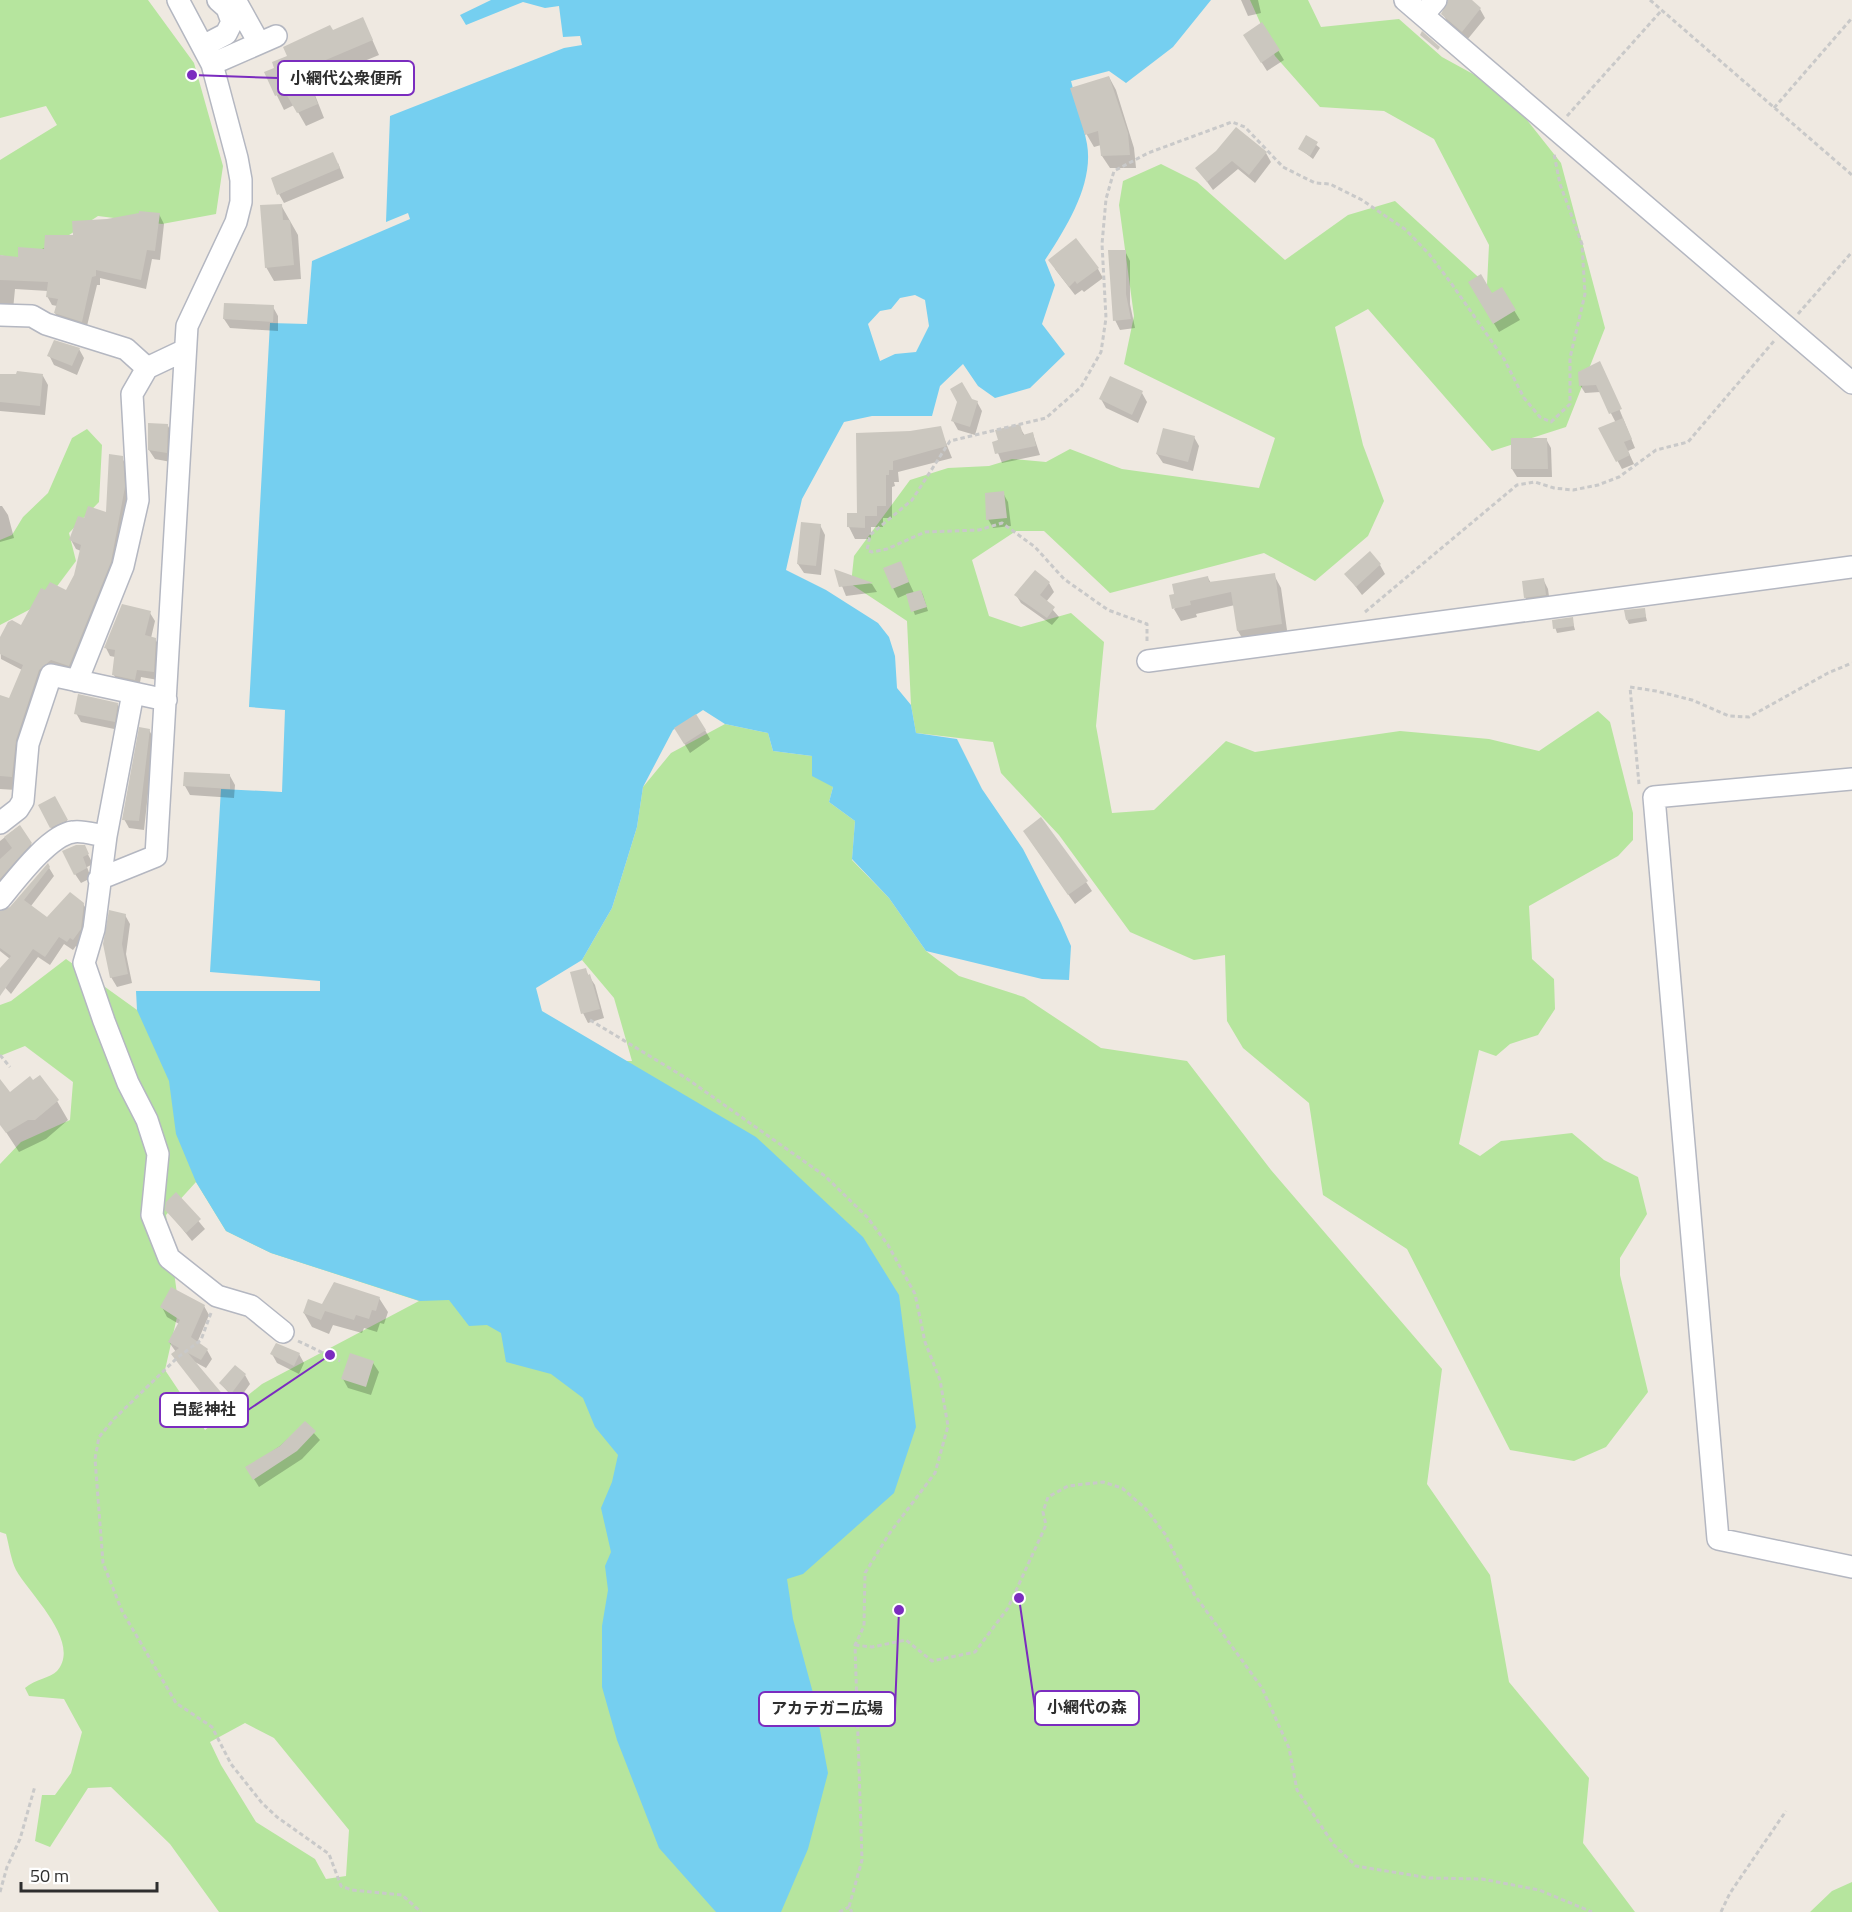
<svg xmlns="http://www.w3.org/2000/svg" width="1852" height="1912" font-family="'Titillium Web','Noto Sans JP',sans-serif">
  <rect width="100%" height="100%" fill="#efe9e1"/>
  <path fill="#b6e59e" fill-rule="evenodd" d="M0,0h148l46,63 29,103 -7,48 -54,10 -64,-8 -70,46 -28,-7v-95l57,-35 -11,-19 -46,12z
    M1250,0h58l13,27 78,-8 43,38 62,34 57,72 44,165 -39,99 -74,24 -124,-142 -33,18 28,118 21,56 -16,35 -53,45 -51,-28 -154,40 -66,-62h-28l-44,29 17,56 32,11 50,-14 33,29 -8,84 16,87 42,-3 72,-69 29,11 145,-21 89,8 50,12 59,-40 12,11 23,91v27l-15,16 -89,50 3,53 22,20 1,30 -17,26 -28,9 -14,12 -17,-6 -20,94 21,12 21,-15 71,-8 32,27 34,17 9,37 -27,44v17l28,117 -42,55 -32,14 -64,-11 -103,-201 -84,-54 -14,-92 -66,-55 -16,-27 -2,-66 -31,5 -64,-28 -71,-97 -58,-62 -8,-31 -77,-9 -5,-28 -4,-84 -56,-37 3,-28 56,-76 38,-12 41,-2 23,-7 34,3 24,-13 52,20 137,19 16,-50 -151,-74 10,-48 -15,-111 4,-24 38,-17 36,18 88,78 63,-45 47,-14 92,84 2,-40 -55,-106 -50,-28 -64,-4 -45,-51z
    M87,429l15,16 -3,57 -30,31 7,28 -30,40 -46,24v-85l12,-5 11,-18 25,-24 24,-55z
    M725,724l43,9 5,18 39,5 21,31 -4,15 26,19 -3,39 37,38 37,53 33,25 65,21 77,51 86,13 84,109 171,199 -15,115 63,91 19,107 80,96 -6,65 52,69h-1416l-49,-68 -59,-57 -23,1 -38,59 -15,-6 7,-46h13l16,-22 11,-41 -18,-33 -35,-3 -4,-8c10,-9 26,-10 32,-17 25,-29 -27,-76 -41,-101 -5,-10 -7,-25 -10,-36l-6,-2v-368l21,-22 49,-22 3,-38 -48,-36 -25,10v-51l11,-4 55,-42 145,104 421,-2 -18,-63 -32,-38 30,-52 25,-81 6,-40 28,-34zM196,1182l30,49 45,22 148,48 -157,83 -57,46 -40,-60 14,-62 -13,-93zM245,1723l29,15 75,92 -3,46 -20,3 -11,-20 -59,-37 -35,-57 -11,-23z
    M1852,1882v30h-42l22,-21z"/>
  <path fill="#75cff0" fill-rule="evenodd" d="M491,0h720l-38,47 -47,36 -17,-12 -38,10c5,20 12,42 16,63 7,40 -21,84 -42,116l10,25 -13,39 23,30 -35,34 -35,10 -17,-12 -15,-22 -23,22 -8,30h-60l-28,6 -42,77 -16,71 40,20 52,33 11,14 6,19 2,32 14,17 5,28 41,6 25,50 41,60 38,74 10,23 -2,34 -27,-1 -116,-28 -37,-53 -37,-39 3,-38 -26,-19 4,-15 -21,-11v-20l-39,-5 -5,-18 -43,-9 -22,-14 -30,20 -30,57 -6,40 -25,81 -30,52 -46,28 6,23 214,126 107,100 36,58 17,132 -22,66 -91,81 -16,5 6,40 20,74 15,80 -20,76 -27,63h-65l-57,-64 -42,-108 -15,-53v-61l6,-36 -3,-24 6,-14 -10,-44 11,-26 6,-27 -23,-28 -12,-29 -32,-24 -45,-12 -5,-29 -14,-8 -18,1 -20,-26 -29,1 -149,-48 -45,-22 -30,-49 -20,-48 -7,-53 -32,-71 -1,-19h184v-10l-110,-9 11,-183 61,3 3,-82 -36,-3 21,-384 37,1 5,-63 98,-42 -2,-6 -22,9 4,-106 174,-68 18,-3 -2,-9 -17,1 -4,-31 -14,2 -22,-6 -57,23 -6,-10zM915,295l10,5 4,26 -13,26 -21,2 -15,7 -12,-37 12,-13 11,-2 9,-11z"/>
  <path fill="#0003" d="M1241,0h17l3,13 -13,3z
    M1480,9l5,9 -18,22 -19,-17 -5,-9z
    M363,19l16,36 -66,27 5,12 -3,1 9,23 -18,8 -12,-21 -10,5 -18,-37 10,-4 13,-13 44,-24z
    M1262,24l22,36 -17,11 -17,-27z
    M1109,77l7,13 18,58 2,20h-26l-8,-12 -1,-11 -7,2 -7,-12 -15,-46z
    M1237,129l29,24 5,9 -16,21 -17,-14 -25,21 -16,-22 21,-16z
    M1306,137l14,11 -7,11 -13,-10z
    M338,163l6,15 -60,25 -5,-9z
    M281,205l17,30 3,44 -27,2 -8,-14z
    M159,214l5,10 -4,36 -8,-1 -6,30 -46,-11v7h-3l-11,45 -26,-8 -5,-9 2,-7 -5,-1 -5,-9 1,-5 -33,-2 -2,21 -13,-1v-52l19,1 56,-22z
    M1125,251l5,10v43l5,24 -15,2 -5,-10z
    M1055,269h43l5,9 -19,14 -2,-2 -7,5z
    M1470,283l22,12 9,-6 19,31 -21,12z
    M273,307l5,9v15l-48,-3 -6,-9z
    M79,349l5,9 -7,17 -23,-10 -5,-10z
    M1604,371l31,77 -7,3 6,13 -12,5 -22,-40 16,-6 -16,-31 -15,1 -5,-8z
    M0,374l43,2 5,9 -3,30 -45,-4z
    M1142,393l5,9 -9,21 -32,-15 -5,-9z
    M971,400l6,2 5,9 -7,24 -17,-5 -5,-9z
    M168,426l5,9 -2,27 -16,-3 -6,-9z
    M1019,426l6,10 8,-2 7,21 -38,8 -8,-20z
    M940,428l12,30 -54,14 1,10h-5l1,4 -3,1v31h-9v9h-12v12h-16l-6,-12v-12h9l53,-82z
    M1194,437l5,9 -6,25 -30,-8 -6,-9z
    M1546,439l5,9 1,29h-35l-5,-8z
    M122,458l5,9 2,30 -14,75 -41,102 -18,-6 -40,122 -16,-1v-89h10l12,-30 -21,-11 -1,-18 22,-14 24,-35h20l9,-16 6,-25 -5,-2 -5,-9 14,-20 23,-6z
    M1003,493l5,9 3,24 -18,2 -5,-9z
    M0,506h2l6,9 6,23 -14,4z
    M820,525l5,10 -4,40 -17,-2 -6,-9z
    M900,563l14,30 7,-2 2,4 5,16 -13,4 -8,-21 -9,4 -5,-10z
    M1380,565l5,9 -23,21 -16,-21z
    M836,571l36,13 5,8 -31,4z
    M1035,572l14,11 5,9 -8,10 13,15 -7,8 -31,-22 -5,-8z
    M1274,575l7,13 7,49 -43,6 -7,-12 -3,-26 -39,9 1,3 -16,4 -7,-12 34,-31 3,5z
    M1543,579l5,10 2,15 -19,3 -6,-10z
    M1644,609l3,12 -18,3 -2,-4z
    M150,613l5,8 -4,17 4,1 5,8 -2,33 -17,-3 -2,11 -21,-5 -4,-8 1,-18 -5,-1 -4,-8z
    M1572,619l3,11 -18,3 -4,-12z
    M117,704l6,9 -4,17 -38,-8 -5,-9z
    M149,730l5,9 -10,91 -15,-2 -5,-9z
    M705,730l5,9 -20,14 -9,-15z
    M230,776l5,9 -1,13 -44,-3 -5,-9z
    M40,805l20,2 12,23 -16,7z
    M19,826l17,26 -36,42v-53z
    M1030,840l56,42 6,9 -17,13z
    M84,847l9,17 -6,3 4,11 -10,5 -6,-9z
    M48,866l6,10 -23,30 16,13 36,-15 6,9 -11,35 -2,-2 -3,4 -9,-6 -14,21 -12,-8 -27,37 -11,-12v-12l10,-11 -10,-8v-38l6,-1z
    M125,915l5,9 -4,30 6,29 -15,4 -6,-10z
    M585,970l10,15 9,33 -16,5 -5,-10z
    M0,1084l9,10 48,7 11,19 -22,19 -27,13 -19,-29z
    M176,1194l29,35 -13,12 -25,-31z
    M379,1298l9,14 -4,12 -4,-1 -3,9 -13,-4 -2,5 -29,-8 -4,9 -17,-7 -8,-14 19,-7z
    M204,1306l5,9 -12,28 10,7 5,9 -6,9 -13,-7 36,46 -7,8 -43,-52 -3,-11 -7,-10 10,-18 -12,-7 -5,-10z
    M272,1354h27l5,9 -5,11 -22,-11z
    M373,1363l6,9 -8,23 -23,-7 -5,-9z
    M245,1375l5,9 -13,18 -16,-18z
    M305,1423l15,17 -18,19 -43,28 -12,-19 33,-22z"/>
  <path fill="#cbc7bf" d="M1448,0h24l9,8 -19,24 -21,-18z
    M363,17l10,23 -66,28 4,12 -3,1 10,23 -21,9 -12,-21 -10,4 -11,-24 10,-4 -2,-6 15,-6 -4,-9 47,-22 3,5z
    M1262,22l18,28 -19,13 -18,-28z
    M1422,31l18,16 -2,3 -18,-15z
    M1109,76l19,57 2,22 -29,1 -3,-25 -13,4 -15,-47z
    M1236,127l31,25 -18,23 -17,-14 -25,21 -12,-14 21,-17z
    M1306,135l12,7 -8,14 -12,-7z
    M333,152l7,16 -63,27 -6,-17z
    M282,204l1,16h7l4,45 -29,3 -5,-63z
    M139,211l21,2 -5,38 -8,-1 -6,30 -45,-10v6l-4,1 -10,45 -28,-9 4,-14 -12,-2 2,-15 -48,-2v-25l18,2v-10l26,2 1,-14h28l-1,-14 35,-2 32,-6z
    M1076,238l23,30 -22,16 -2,-3 -6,6 -21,-27z
    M1108,250h18v44l5,25 -18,2z
    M1481,274l11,19 10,-6 14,23 -23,14 -25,-42z
    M224,303l50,2 -1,17 -50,-3z
    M54,340l26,8 -8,18 -25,-10z
    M1600,361l22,48 -13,5 -13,-29 -17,1 -1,-14z
    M17,371l26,3 -3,32 -40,-4v-28h16z
    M1110,376l33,15 -11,24 -33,-16z
    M962,382l10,17 6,2 -8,26 -19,-6 6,-19 -7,-13z
    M1623,418l9,21 -8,3 6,13 -14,7 -18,-34z
    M148,423l20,1 -1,29 -19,-3z
    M1020,424l3,11 10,-3 3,14 -41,8 -3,-12 6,-2 -3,-10z
    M941,426l6,20 -54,15v9h-4v5h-3v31h-9v10h-12v12l-18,-1v-14h10l-1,-80 54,-2z
    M1163,428l32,8 -7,26 -32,-8z
    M1511,438h36l1,31h-37z
    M109,454l14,2 2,31 -14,75 -42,104 -18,-6 -12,10 -23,70 -4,37 -12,-1v-81l9,3 14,-33 -23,-11v-17l8,-15 4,-2 9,5 20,-37 4,2 5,-8 16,8 8,-15 7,-30 -12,-5 9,-24 6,2 4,-12 18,6z
    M1004,491l3,27 -21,2 -1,-27z
    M801,522l20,2 -5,42 -19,-2z
    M1370,551l11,13 -25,23 -12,-13z
    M901,561l8,21 -17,7 -9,-21z
    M834,569l39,14 -34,4z
    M1035,570l15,12 -10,13 15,12 -8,11 -33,-23z
    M1275,573l7,51 -45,7 -6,-39 -41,9 1,4 -19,4 -3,-14 5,-1 -2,-10 36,-8 1,6z
    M1544,578l2,17 -22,3 -2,-17z
    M921,590l6,17 -16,5 -5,-18z
    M122,604l29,7 -6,24 11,3 -2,34 -17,-2 -2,10 -23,-5 3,-25 -11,-2z
    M1645,608l1,9 -20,3 -2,-10z
    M1573,617l1,9 -21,3 -1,-9z
    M78,694l40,9 -3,19 -41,-8z
    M696,714l10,16 -22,14 -10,-16z
    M139,727l11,2 -11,92 -17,-1z
    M184,772l46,2v15l-47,-3z
    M55,796l13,24 -18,8 -12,-23z
    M1041,817l47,64 -20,14 -45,-64z
    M20,825l12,18 -32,36v-20l12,-11 -8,-11z
    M76,845h9l4,9 -6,3 4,11 -13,7 -12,-24z
    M48,863l2,4 -26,33 23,17 23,-25 14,11 -3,26 -8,11 -3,-2 -3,4 -8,-5 -14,20 -12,-8 -33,47v-28l11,-12 -11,-8v-37l10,-4z
    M109,910l17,4 -4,30 6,30 -18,4 -7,-34z
    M586,968l2,7 2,-1 10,35 -19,5 -11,-42z
    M40,1075l19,25 -24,20h-7l-22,13 -6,-8v-46l10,13 20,-16 3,4z
    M176,1192l25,27 -15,14 -21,-23 1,-8z
    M334,1282l46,15 -4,14 -4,-1 -3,9 -13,-4 -2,5 -29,-9 -4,9 -18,-7 5,-14 14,5z
    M171,1287l34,18 -14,32 17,12 -7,11 -13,-7 37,44 -9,11 -10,-9 -35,-45 8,-6 -11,-6 12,-22 -20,-13z
    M276,1343l24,10 -6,13 -24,-12z
    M350,1353l24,8 -8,26 -25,-8z
    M235,1365l11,9 -15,20 -12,-11z
    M305,1421l11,10 -19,20 -44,29 -8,-13 35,-21z"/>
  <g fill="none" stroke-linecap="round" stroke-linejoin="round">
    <defs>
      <path id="minor" d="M235,0l24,43
        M1405,0l447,383
        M1423,15l13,-15
        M203,46l23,-12 6,-12 -5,-14 -9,-8
        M212,64l64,-28
        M0,315l32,1 14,8 80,25 21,19
        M1148,661l704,-94
        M77,681l46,-115 15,-66 -6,-106 15,-26 38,-18
        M1852,779l-198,18 64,742 134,28
        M0,823l18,-14 5,-8 5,-57 23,-69 115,25
        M106,836l27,-143
        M99,879l57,-23 31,-530 49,-104 5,-20v-22l-4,-22 -25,-94 -34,-64
        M0,899c15,-18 49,-64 73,-67 9,-2 23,3 33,4l-12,93 -10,34 20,58 24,62 19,37 11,34 -6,61 17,43 48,38 34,10 32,26"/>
    </defs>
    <use href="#minor" stroke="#b4b7c1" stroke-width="24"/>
    <path stroke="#c9c9c9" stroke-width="3" stroke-dasharray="4.5 3" stroke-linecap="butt" d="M1650,0l202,175
      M1774,108l78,-90
      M1567,116l95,-106
      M1798,314l54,-62
      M1365,612l152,-127 18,-3 19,6 19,2 25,-5 21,-8 37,-27 32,-8 86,-101
      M1147,641v-17l-39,-14 -44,-31 -29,-32 -33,-24 -23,7 -54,2 -38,17 -15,3 -5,-2 3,-15 42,-35 38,-59 96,-23 35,-31 20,-35 5,-34 -4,-74 4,-45 8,-28 34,-18 84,-31 13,5 38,40 32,16 15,1 32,16 44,30 23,24 22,29 53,76 20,39 16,19 11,5 19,-18v-46l15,-64 -3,-50 -22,-60 -6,-30
      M1639,784l-9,-97 26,4 36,9 37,16 20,1 79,-44 24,-10
      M590,1020l96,58 139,98 42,41 21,28 27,49 10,48 15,38 8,46 -13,47 -46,61 -24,39 -1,53 -9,19 7,215 -13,47 3,5
      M0,1055l10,12
      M211,1313l-10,27 -24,18 -63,61 -15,18 -4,22 8,104 19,48 54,92 36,24 19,37 31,39 15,14 52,37 12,32 11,4 50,5 19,17
      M298,1341l42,20
      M855,1645l17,2 34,-7 26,21 43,-9 33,-44 38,-83 -3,-13 5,-15 20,-11 35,-4 19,6 24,21 19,25 29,60 68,94 27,60 8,42 37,55 22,21 73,12 53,1 57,11 53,22
      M0,1892l7,-25 13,-28 15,-53
      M839,1912l10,-5
      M1721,1912l9,-19 56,-82"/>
    <use href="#minor" stroke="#fff" stroke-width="21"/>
  </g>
  <path fill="none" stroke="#7b2cbf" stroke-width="2" d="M192 75L278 78M330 1355L248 1410M1019 1598L1035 1708M899 1610L895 1709"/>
  <g fill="#7b2cbf" stroke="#fff" stroke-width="2">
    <circle cx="192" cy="75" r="6"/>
    <circle cx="330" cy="1355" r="6"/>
    <circle cx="1019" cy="1598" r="6"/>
    <circle cx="899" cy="1610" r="6"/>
  </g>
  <g fill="#fff" stroke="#7b2cbf" stroke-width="2">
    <rect x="278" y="61" width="136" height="34" rx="6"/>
    <rect x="160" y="1393" width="88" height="34" rx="6"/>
    <rect x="1035" y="1691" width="104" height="34" rx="6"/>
    <rect x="759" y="1692" width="136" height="34" rx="6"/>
  </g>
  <g font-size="16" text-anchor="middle" font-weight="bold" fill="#2e2e2e">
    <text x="346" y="84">小網代公衆便所</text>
    <text x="204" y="1415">白髭神社</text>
    <text x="1087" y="1713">小網代の森</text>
    <text x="827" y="1714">アカテガニ広場</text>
  </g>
  <path d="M21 1882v9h136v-9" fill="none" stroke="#2e2e2e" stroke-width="3"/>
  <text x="30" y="1882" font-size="18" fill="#2e2e2e" stroke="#ffffff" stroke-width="4.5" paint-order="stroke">50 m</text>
</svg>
